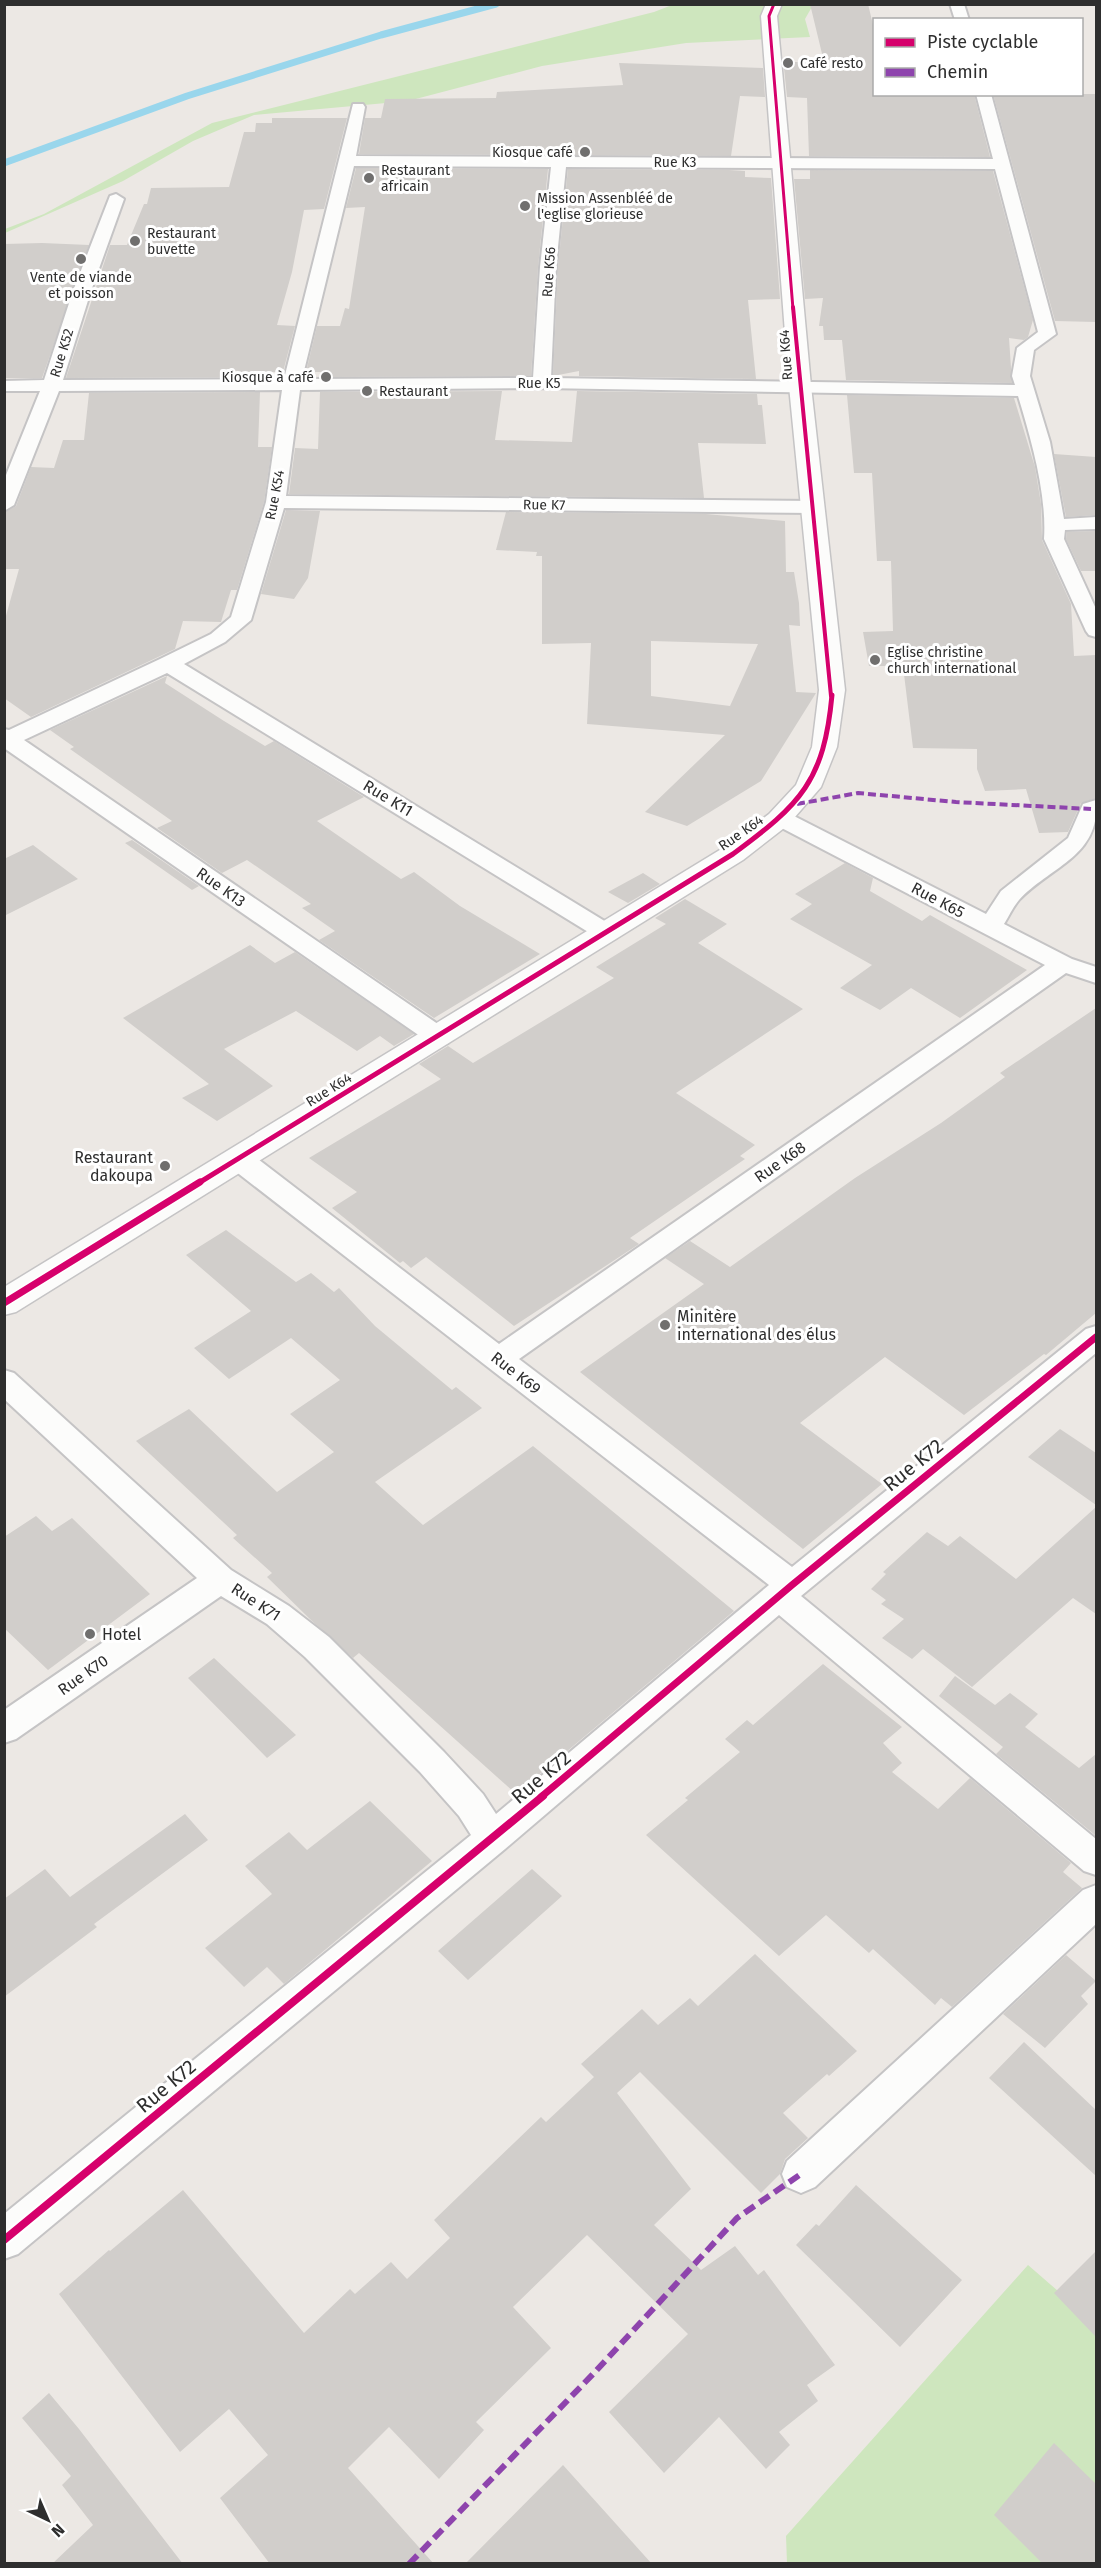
<svg xmlns="http://www.w3.org/2000/svg" width="1101" height="2568" font-family="'Fira Sans',sans-serif">
  <rect width="100%" height="100%" fill="#ece8e4"/>
  <path fill="#cee6be" d="M672,5h141l-8,14 5,18 -124,6 -144,23 -134,35 -154,14 -61,26 -70,40 -118,52v-4l39,-15 168,-91 442,-111z
    M1028,2265l68,59v239h-309l-1,-27z"/>
  <g fill="none" stroke-linecap="round" stroke-linejoin="round">
    <path stroke="#99d6ec" stroke-width="7" d="M4,163l183,-67 194,-61 115,-31"/>
  </g>
  <path fill="#d1cecb" fill-rule="evenodd" d="M810,4h58l6,25v65h100l16,63 -181,-1 -2,-58 -20,-1 -3,-29h3l-1,-6h38z
    M619,63l144,5 2,29 -25,-1 -9,60 -372,-2 6,-36h16l4,-19 111,-1 1,-6 126,-7z
    M993,94h103v228l-41,-1z
    M272,118h75l-23,91 -20,1 -12,62 -15,53 18,1 -12,46h-22v5l-195,1 44,-133h17l17,-41h3l4,-16 78,-1 15,-55h11l1,-9h16z
    M356,168l192,1 -10,98 -7,109 -210,1v-5h-15l11,-46h23l5,-18 4,1 16,-102 -19,1z
    M568,169l161,1 16,1v6l26,1 9,121 -32,1 8,79 -177,-3v-5l-26,5 5,-109z
    M810,170l183,1 40,149 -5,17 -4,3 -15,-2 3,45 -166,-3 -4,-40h-18l-1,-14h-4l4,-28 -18,1 -11,-120h16z
    M42,243l47,2 -47,133h-38v-134z
    M502,391l-7,49 77,2 5,-51 180,3 1,11h4l4,39 -68,-1 6,55 -415,-4 6,-46 23,1 2,-57z
    M260,392l-2,55h14l-8,55 -27,88h-6l-10,32 -38,-1 -8,28 -144,68 -27,-19v-75l15,-54h-15v-56l12,-7 15,-39 23,1 9,-28h21l5,-47z
    M847,395l167,3 21,69 6,37 1,36 29,64 3,52 22,-1v143l-15,5 -13,29 -29,1 -13,-44 -41,2 -8,-22v-20l-64,-1 -10,-82h-34l-6,-34 30,-1 -2,-70h-14l-5,-88h-18z
    M1054,454l42,3v58l-30,2z
    M286,510l34,1 -12,67 -14,21 -33,-5z
    M506,512l200,2 79,7 1,51h8l5,31 1,23 -11,-1 7,67 20,1 -55,88 -74,45 -42,-14 80,-77 -138,-11 4,-81 -49,1v-88h-6l1,-4 -41,-2zM651,641l107,3 -28,62 -79,-10z
    M1096,531v40h-15l-15,-32 1,-7z
    M167,676l-2,7 59,38 41,25 9,-5 90,56 -47,24 84,58 13,-7 46,34 80,48 -106,64 -115,-78 16,-9 -33,-23 9,-4 -64,-44 -25,13 -65,-45 15,-7 -102,-72 4,-2 -24,-17z
    M132,840l67,46 -7,4 -67,-47z
    M33,845l45,34 -74,37v-57z
    M845,863l28,15 -3,13 52,30 8,-6 97,55 -67,48 -49,-30 -31,22 -40,-22 32,-23 -82,-46 22,-15 -17,-10z
    M643,873l17,11 -32,19 -20,-11z
    M685,899l42,25 -29,19 105,66 -127,84 79,52 -15,11 5,3 -115,79 9,6 -3,2 -122,80 -88,-69 -15,11 -8,-7 -3,2 -68,-55 25,-16 -48,-34 132,-79 -22,-15 29,-18 25,17 141,-85 -18,-11 70,-43 -11,-6z
    M250,945l25,18 20,-11 119,82 -20,12 -14,-10 -23,15 -61,-40 -72,38 49,37 -56,35 -35,-23 27,-14 -86,-66z
    M1096,1008v305l-50,42 -2,-1 -80,61 -79,-58 -85,66 82,61 -79,65 -223,-177 124,-88 -39,-26 25,-17 40,26 125,-89 86,-55 64,-46 -5,-4z
    M226,1230l70,52 15,-9 23,19 5,-4 36,38 77,64 4,-3 26,21 -107,74 48,43 110,-79 201,165 -218,183 -157,-141 -6,5 -41,-37 -45,-44 5,-4 -39,-35 4,-3 -101,-94 53,-32 88,83 57,-40 -44,-38 50,-34 -49,-42 -62,41 -35,-31 57,-37 -65,-56z
    M1060,1429l36,24v52l-68,-48z
    M1096,1507v107l-23,-16 -101,89 -49,-38 -11,10 -30,-21 22,-19 -23,-15 5,-4 -15,-11 15,-15 -3,-2 44,-40 21,14 12,-10 56,43z
    M36,1516l16,15 20,-13 78,76 -102,76 -44,-42v-91z
    M214,1658l82,77 -29,23 -79,-80z
    M823,1664l79,63 -19,16 19,20 -10,9 46,37 32,-31 101,85 -8,9 19,16 -130,119 -11,-9 -6,7 -62,-56 -4,4 -43,-38 -47,41 -133,-121 42,-35 -3,-2 55,-46 -15,-13 22,-19 6,5z
    M955,1676l40,29 15,-12 28,21 -13,13 54,41 17,-14 -1,81 -99,-81 7,-7 -64,-51z
    M370,1801l62,60 -148,123 -17,-17 -23,20 -39,-39 67,-54 -27,-28 44,-34 18,18z
    M185,1814l23,26 -114,84 3,3 -93,70v-98l41,-30 25,28z
    M532,1869l30,27 -94,84 -30,-29z
    M755,1954l102,97 -28,25 -2,-2 -44,39 25,25 -23,21 -5,15 -19,19 -121,-121 -23,21 74,96 -37,36 47,45 34,-24 23,29 6,-5 71,95 -28,20 11,16 -39,31 11,13 -24,24 -47,-52 -55,56 -55,-61 79,-78 -101,-99 -74,72 38,41 -75,74 8,8 -45,49 -50,-52 -41,41 86,96h-164l-50,-66 48,-43 -39,-46 -49,43 -121,-158 50,-44 1,1 73,-61 121,143 46,-44 5,5 36,-32 16,17 43,-41 -16,-18 107,-103 5,5 48,-45 -13,-13 61,-55 16,16 32,-27 8,8z
    M1066,1955l30,26 -15,15 7,8 -43,44 -42,-34z
    M1024,2042l72,68v66l-107,-98z
    M856,2185l106,95 -62,67 -104,-102 20,-21 3,2z
    M1096,2251v86l-42,-44z
    M49,2393l30,36 104,135h-131l41,-39 -31,-40 9,-9 -49,-58z
    M1054,2443l42,41v80h-53l-49,-49z
    M563,2465l89,99h-187z"/>
  <g fill="none" stroke-linecap="round" stroke-linejoin="round">
    <defs>
      <path id="minor" d="M950,4h14l5,16h-14z
        M976,94h15l65,240 -22,16 -4,26 20,66 14,77 32,-2v12l-31,1 -1,9 32,70v28l-7,-2 -3,-4 -42,-92c3,-45 -13,-100 -26,-143l-476,-8 -242,2 -14,106 527,5 10,6 -10,6 -529,-5 -33,112 -26,22 -41,22 432,264 3,5 -3,5 -9,3 -9,-3 -431,-265 -143,67 424,291 4,6 -4,6 -9,2 -9,-2 -426,-295v-19l5,1 151,-71 51,-25 20,-17 35,-115 16,-112 -223,1 -45,114 -10,6v-31l36,-89h-36v-10l40,-1 29,-89 37,-95 6,-2 8,5 -33,92 -28,89 221,-1 69,-275h10l2,3 -9,49 637,3zM354,166l197,1 -11,100 -7,111 -231,1zM566,167l429,2 43,163 -21,16 -5,28 3,9 -464,-7 5,-111z
        M1096,800c5,56 -45,66 -77,100 -6,7 -10,16 -15,24l68,35 24,8v16l-30,-10 -547,386 273,208 294,-238 10,-3v27l-295,243 295,243v36l-12,-4 -305,-256 -274,234 -487,405 -14,5v-45l467,-379 -12,-19 -39,-44 -115,-115 -38,-33 -46,-28 -205,143 -12,4v-33l193,-132 -193,-179v-29l10,3 217,197 58,36 40,31 115,115 39,42 13,20 273,-229 -539,-418 -4,-7 4,-7 10,-2 10,2 249,191 546,-379 -271,-141 -4,-5 4,-5h16l196,100 15,-23 67,-53 15,-34z
        M1096,1885v39l-281,263 -14,6 -14,-6 -5,-13 5,-13 296,-271z"/>
      <path id="tertiary" d="M766,4h16l-5,12 34,370 34,304 -8,57 -16,40 -33,38 -45,35 -727,452 -12,3v-28l719,-439 46,-34 27,-29 16,-38 7,-57 -30,-304 -28,-370z"/>
    </defs>
    <use href="#minor" stroke="#c5c4c5" stroke-width="4"/>
    <use href="#tertiary" stroke="#c5c4c5" stroke-width="3"/>
    <use href="#minor" fill="#fcfcfb" fill-rule="evenodd"/>
    <use href="#tertiary" fill="#fcfcfb" fill-rule="evenodd"/>
    <path stroke="#8e44ad" stroke-width="4" stroke-dasharray="8 4" stroke-linecap="butt" d="M797,804l61,-11 98,9 135,7"/>
    <path stroke="#8e44ad" stroke-width="6" stroke-dasharray="12 6" stroke-linecap="butt" d="M409,2564l185,-191 143,-155 64,-44"/>
    <defs>
      <path id="cycleway-far4" d="M774,4l-5,12 24,293"/>
      <path id="cycleway-far3" d="M793,307l38,389"/>
      <path id="cycleway-far2" d="M197,1184l536,-330c68,-50 91,-73 99,-159"/>
      <path id="cycleway-far1" d="M4,1303l196,-121
        M541,1797l251,-212 304,-248"/>
      <path id="cycleway" d="M4,2240l539,-444"/>
    </defs>
    <use href="#cycleway-far4" stroke="#fff" stroke-width="5"/>
    <use href="#cycleway-far3" stroke="#fff" stroke-width="6"/>
    <use href="#cycleway-far2" stroke="#fff" stroke-width="8"/>
    <use href="#cycleway-far1" stroke="#fff" stroke-width="10"/>
    <use href="#cycleway" stroke="#fff" stroke-width="12"/>
    <use href="#cycleway-far4" stroke="#d6006c" stroke-width="3"/>
    <use href="#cycleway-far3" stroke="#d6006c" stroke-width="4"/>
    <use href="#cycleway-far2" stroke="#d6006c" stroke-width="5"/>
    <use href="#cycleway-far1" stroke="#d6006c" stroke-width="7"/>
    <use href="#cycleway" stroke="#d6006c" stroke-width="8"/>
  </g>
  <g fill="#706f6e" stroke="#fff" stroke-width="2">
    <circle cx="788" cy="63" r="6"/>
    <circle cx="585" cy="152" r="6"/>
    <circle cx="369" cy="178" r="6"/>
    <circle cx="525" cy="206" r="6"/>
    <circle cx="135" cy="241" r="6"/>
    <circle cx="81" cy="259" r="6"/>
    <circle cx="326" cy="377" r="6"/>
    <circle cx="367" cy="391" r="6"/>
    <circle cx="875" cy="660" r="6"/>
    <circle cx="165" cy="1166" r="6"/>
    <circle cx="665" cy="1325" r="6"/>
    <circle cx="90" cy="1634" r="6"/>
  </g>
  <g text-anchor="middle" dominant-baseline="central" stroke-width="6" stroke-linejoin="round" paint-order="stroke">
    <g font-size="14" fill="#2e2e2e" stroke="#fff" text-anchor="start">
      <text x="800" y="63">Café resto</text>
      <text x="573" y="152" text-anchor="end">Kiosque café</text>
      <text x="381" y="170">Restaurant<tspan x="381" dy="16">africain</tspan></text>
      <text x="537" y="198">Mission Assenbléé de<tspan x="537" dy="16">l'eglise glorieuse</tspan></text>
      <text x="147" y="233">Restaurant<tspan x="147" dy="16">buvette</tspan></text>
      <text x="81" y="277" text-anchor="middle">Vente de viande<tspan x="81" dy="16">et poisson</tspan></text>
      <text x="314" y="377" text-anchor="end">Kiosque à café</text>
      <text x="379" y="391">Restaurant</text>
      <text x="887" y="652">Eglise christine<tspan x="887" dy="16">church international</tspan></text>
    </g>
    <g font-size="14" fill="#2e2e2e" stroke="#fff">
      <text x="675" y="162">Rue K3</text>
      <text transform="translate(549 272) rotate(-86)">Rue K56</text>
      <text transform="translate(62 353) rotate(-73)">Rue K52</text>
      <text transform="translate(786 355) rotate(-94)">Rue K64</text>
      <text x="539" y="383">Rue K5</text>
      <text transform="translate(275 495) rotate(-79)">Rue K54</text>
      <text transform="translate(544 505) rotate(1)">Rue K7</text>
      <text transform="translate(741 833) rotate(-35)">Rue K64</text>
      <text transform="translate(329 1090) rotate(-32)">Rue K64</text>
    </g>
    <g font-size="16" fill="#2e2e2e" stroke="#fff">
      <text transform="translate(388 798) rotate(31)">Rue K11</text>
      <text transform="translate(221 887) rotate(35)">Rue K13</text>
      <text transform="translate(938 900) rotate(28)">Rue K65</text>
      <text transform="translate(780 1162) rotate(-35)">Rue K68</text>
      <text transform="translate(516 1373) rotate(38)">Rue K69</text>
      <text transform="translate(256 1602) rotate(33)">Rue K71</text>
      <text transform="translate(83 1675) rotate(-35)">Rue K70</text>
    </g>
    <g font-size="16" fill="#2e2e2e" stroke="#fff" text-anchor="start">
      <text x="153" y="1157" text-anchor="end">Restaurant<tspan x="153" dy="18">dakoupa</tspan></text>
      <text x="677" y="1316">Minitère<tspan x="677" dy="18">international des élus</tspan></text>
      <text x="102" y="1634">Hotel</text>
    </g>
    <g font-size="20" fill="#2e2e2e" stroke="#fff">
      <text transform="translate(913 1465) rotate(-39)">Rue K72</text>
      <text transform="translate(541 1777) rotate(-40)">Rue K72</text>
      <text transform="translate(166 2086) rotate(-40)">Rue K72</text>
    </g>
  </g>
  <rect width="1101" height="2568" fill="none" stroke="#2e2e2e" stroke-width="12"/>
  <rect x="873" y="18" width="210" height="78" fill="#ffffff" stroke="#ababab" stroke-width="1.5"/>
  <rect x="885" y="38" width="30" height="9" fill="#d6006c" stroke="#ababab" stroke-width="1.5"/>
  <text x="927" y="48" font-size="18" fill="#2e2e2e">Piste cyclable</text>
  <rect x="885" y="68" width="30" height="9" fill="#8e44ad" stroke="#ababab" stroke-width="1.5"/>
  <text x="927" y="78" font-size="18" fill="#2e2e2e">Chemin</text>
  <g transform="translate(48 2520) rotate(136)" stroke="#ffffff" stroke-width="4.5" paint-order="stroke">
  <path d="M0-4.5L10 22L0 15L-10 22Z" fill="#2e2e2e"/>
  <text y="-9" font-size="16" font-weight="bold" text-anchor="middle" fill="#2e2e2e">N</text>
  </g>
</svg>
